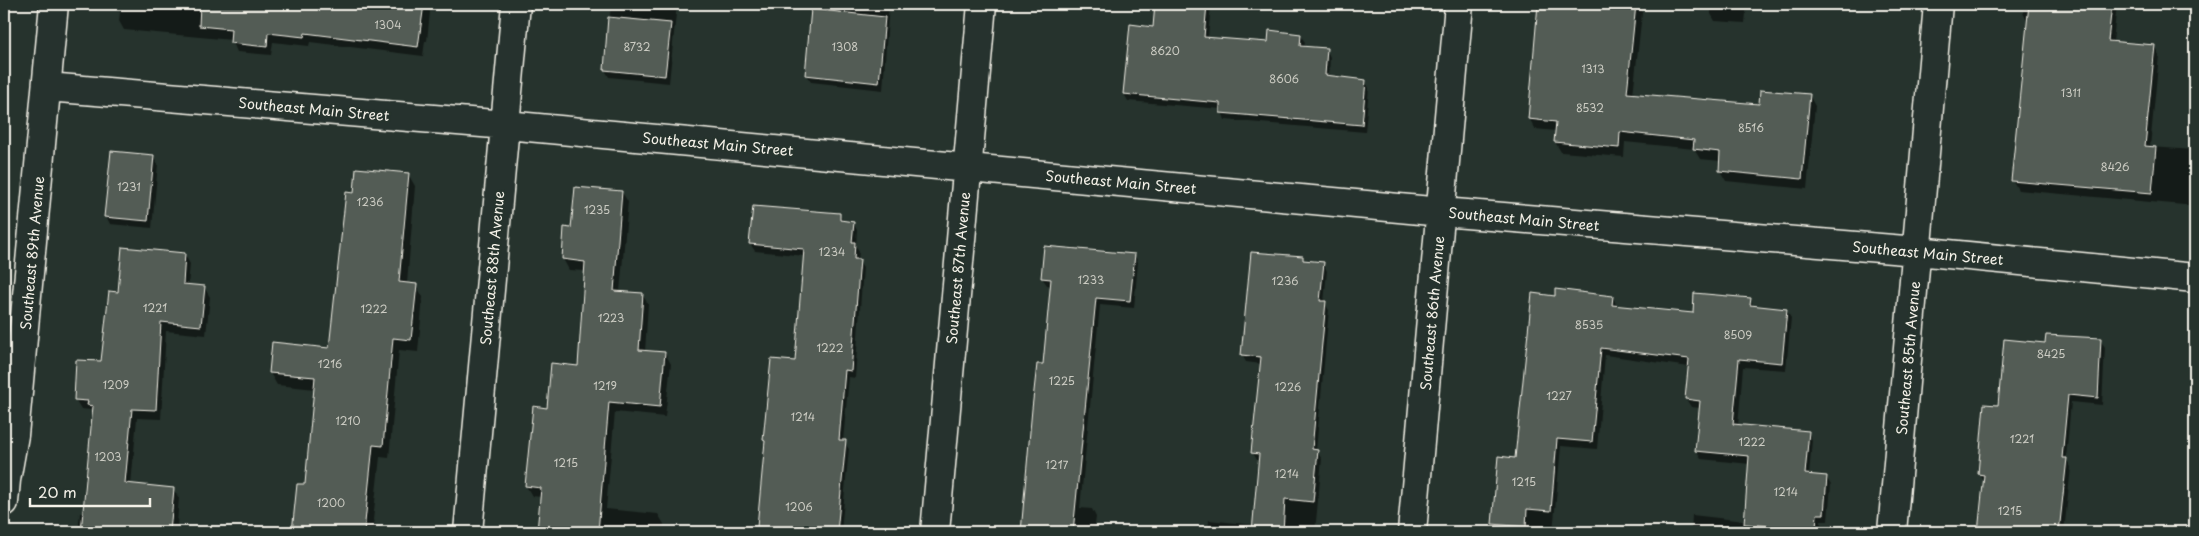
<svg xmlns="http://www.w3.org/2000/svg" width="2199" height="536" font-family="'Playpen Sans',sans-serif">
  <rect width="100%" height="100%" fill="#26332d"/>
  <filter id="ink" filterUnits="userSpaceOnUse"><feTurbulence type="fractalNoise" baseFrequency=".02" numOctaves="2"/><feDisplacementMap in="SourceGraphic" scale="10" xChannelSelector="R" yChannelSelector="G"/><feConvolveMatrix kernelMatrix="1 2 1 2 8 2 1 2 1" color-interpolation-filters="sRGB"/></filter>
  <g filter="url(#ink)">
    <path fill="#0007" d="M121,4h304l5,8 -3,29h-2l-2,15 -113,-14 -1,4 -36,-4 -2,13 -34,-3 -5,-12 -108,-10 -5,-9z
      M611,4h66l-8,79 -60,-6 -4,-7z
      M813,4h76l-6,86 -72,-8 -5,-7z
      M1156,4h55l-3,34 61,6 31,-9 5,7 -1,6 22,1 4,8 -1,20 36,4 4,7 -4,44 -140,-12 -4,-11 -93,-8 -4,-7 30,-66z
      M1540,4h103l-10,91 127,10 49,-10 6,11 -8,83 -81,-8 -6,-10 1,-10 -21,-2 -6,-10 -69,-7 -1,15 -63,-5 -6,-10 1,-11 -21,-2 -6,-11z
      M1711,4h36l-2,19 -30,-2 -4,-7z
      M2024,4h93l-4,38 41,4 5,9 -9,92 45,3v56l-177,-16 -5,-9 15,-159 -5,-9z
      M153,156l5,8 -6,64 -42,-4 -4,-8z
      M408,174l7,12 -8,98 9,1 7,12 -5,55 -19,-2 -10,108 -9,-1 -7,63 5,12h-84l4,-47 9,1 8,-97 -38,-4 -7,-12 60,-24 25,-155z
      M622,192l6,10 -8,90 22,2 6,10 -3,48 20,1 6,11 -6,53 -50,-5 -9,97 52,5 6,10 -1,8h-125l3,-35 -9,-1 -6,-10 22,-77 31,-42 6,-96 -16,-1 -6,-11 9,-30z
      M839,214l5,8 9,1 4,7 -1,16 3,5 -1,10 5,7 -8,110 -6,-1 -6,64 6,8 -8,83h-84l15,-172 24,2 9,-106 -50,-5 -5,-7z
      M185,255l5,9 -2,22 16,1 6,10 -4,38 -40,-4 -5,88 -24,-1 -6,67 42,4 6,9 -2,27 3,7h-102l2,-19h4l9,-100 -2,-3 -10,-1 -6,-10 27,-36 17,-70z
      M1134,255l4,7 -4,46 -34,-3 -20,203 12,1 4,8 -2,15h-71l8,-85 14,-82 7,-79 -5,-1 -5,-7z
      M1302,258l3,4 18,1 4,8 -3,32 5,7 -13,141 6,8 -7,73h-107l1,-12 45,5 6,-65h-3l-4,-7 8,-89 -15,-2 -4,-7z
      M1556,297h57l4,10 77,8 56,-16 4,8 32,3 5,8 -5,52 -43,-3 -5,59 70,6 4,8 -3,36 17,1 5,8 -3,36h-7l-1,11h-129l1,-17 53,6 5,-57 -49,-5 -4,-8 3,-43 -9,-1 -5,-8 3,-32 -84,-12 -8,94 -36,-3 -8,86h-55l-5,-8 23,-65z
      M2100,340l5,7 -3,58 -31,-3 -5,57 5,8 -7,65h-85l5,-51 -5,-7 21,-67 46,-63z"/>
    <path fill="#525c55" stroke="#f4f1e8" d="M200,4h224l-6,43 -113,-14 -1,4 -36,-4 -1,14 -37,-4 1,-14 -32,-3z
      M1155,4h52l-3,33 64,5 1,-12 32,4 -1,12 27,2 -2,27 41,5 -4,45 -142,-12v-10l-97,-9 7,-70 23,3z
      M1538,4h98l-9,89 132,11 1,-14 50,4 -8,85 -83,-8 1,-19 -27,-3 1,-9 -74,-8 -1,16 -65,-6 2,-20 -28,-3z
      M2029,4h83l-4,37 47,4 -10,101 11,1 -4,46 -141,-12z
      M811,9l74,8 -6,66 -74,-8z
      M608,17l63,6 -6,53 -61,-6z
      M111,151l43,4 -6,66 -44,-4z
      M356,168l53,5 -10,109 18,2 -6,56 -18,-2 -10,108 -10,-1 -9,87h-72l5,-48h8l10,-107 -46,-4 3,-31 57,6 17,-156 8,1z
      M575,187l47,4 -8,100 29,2 -4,57 26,2 -5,55 -51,-5 -11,130h-61l4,-44 -16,-2 8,-80 14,2 4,-45 27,3 7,-104 -23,-3 2,-32 7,1z
      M753,206l87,7v7l14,2 -2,20h3l-1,17h6l-9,112 -6,-1 -6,70h7l-9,92h-33l-47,-5 8,-86 -2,-1 8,-81 24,2 9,-112 -55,-5z
      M1044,246l91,8 -5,47 -34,-3 -23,234h-52l11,-123 5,-45h6l8,-85 -10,-1z
      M122,247l63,6 -2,31 22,2 -4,40 -40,-4 -5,88 -24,-1 -7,74 49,5 -4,44h-89l12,-126 -6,-1 1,-4 -14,-1 2,-40 25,1 8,-70 9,1z
      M1251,252l52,4v4l21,2 -4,39h6l-14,148 6,1 -5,52 -28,-3 -2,33h-31l7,-78 -8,-1 10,-96 -20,-2z
      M1555,289l58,7 -1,9 81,8 1,-20 57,5 -1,7 37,4 -5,54 -43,-4 -6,65 76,7 -4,43 22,2 -3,38h-7l-1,15 -72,-5 5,-68 -54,-5 5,-50 -15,-2 4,-40 -88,-11 -9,94 -35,-3 -6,72 -24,-2 -1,18 -34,-3 6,-68 17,2 17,-165 23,3z
      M2046,335l55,3 -3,60 -30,-3 -6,63h5l-8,74h-81l6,-57 -6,-1 6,-70 14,1 6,-66 41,4z"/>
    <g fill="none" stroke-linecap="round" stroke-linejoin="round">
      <defs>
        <path id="minor" d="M47,87l459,38 936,87 475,39 278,27
          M4,502l2,-22 8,-45 40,-431
          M468,532l48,-528
          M935,532l47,-528
          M1412,532l47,-528
          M1892,532l46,-528"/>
      </defs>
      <use href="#minor" stroke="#f4f1e8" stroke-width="31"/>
      <use href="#minor" stroke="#26332d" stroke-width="28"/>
    </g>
  </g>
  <g text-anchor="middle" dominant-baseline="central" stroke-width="4.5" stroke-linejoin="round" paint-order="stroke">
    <g font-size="11" fill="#ccccc3">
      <text x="388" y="24">1304</text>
      <text x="637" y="46">8732</text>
      <text x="845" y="46">1308</text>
      <text x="1165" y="50">8620</text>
      <text x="1593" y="68">1313</text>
      <text x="1284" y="78">8606</text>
      <text x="2071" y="92">1311</text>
      <text x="1590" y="107">8532</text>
      <text x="1751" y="127">8516</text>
      <text x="2115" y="166">8426</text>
      <text x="129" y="186">1231</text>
      <text x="370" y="201">1236</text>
      <text x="597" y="209">1235</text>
      <text x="832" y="251">1234</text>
      <text x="1091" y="279">1233</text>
      <text x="1285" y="280">1236</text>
      <text x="155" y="307">1221</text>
      <text x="374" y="308">1222</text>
      <text x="611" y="317">1223</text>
      <text x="1589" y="324">8535</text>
      <text x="1738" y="334">8509</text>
      <text x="830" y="347">1222</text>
      <text x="2051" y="353">8425</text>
      <text x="330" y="363">1216</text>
      <text x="1062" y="380">1225</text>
      <text x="116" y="384">1209</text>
      <text x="605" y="385">1219</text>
      <text x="1288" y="386">1226</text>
      <text x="1559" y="395">1227</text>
      <text x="803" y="416">1214</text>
      <text x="348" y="420">1210</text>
      <text x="2022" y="438">1221</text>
      <text x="1752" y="441">1222</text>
      <text x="108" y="456">1203</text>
      <text x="566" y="462">1215</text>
      <text x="1057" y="464">1217</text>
      <text x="1287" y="473">1214</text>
      <text x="1524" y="481">1215</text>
      <text x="1786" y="491">1214</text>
      <text x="331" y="502">1200</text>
      <text x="799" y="506">1206</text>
      <text x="2010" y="510">1215</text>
    </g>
    <g font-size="14" fill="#f4f1e8" stroke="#26332d">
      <text transform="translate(314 109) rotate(5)">Southeast Main Street</text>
      <text transform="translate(718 144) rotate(5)">Southeast Main Street</text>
      <text transform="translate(1121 182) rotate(5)">Southeast Main Street</text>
      <text transform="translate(1524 219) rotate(5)">Southeast Main Street</text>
      <text transform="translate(32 253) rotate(-85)">Southeast 89th Avenue</text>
      <text transform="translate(1928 253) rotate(5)">Southeast Main Street</text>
      <text transform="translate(492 268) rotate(-85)">Southeast 88th Avenue</text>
      <text transform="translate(958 268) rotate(-85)">Southeast 87th Avenue</text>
      <text transform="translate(1432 313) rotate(-85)">Southeast 86th Avenue</text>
      <text transform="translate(1908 358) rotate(-85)">Southeast 85th Avenue</text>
    </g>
  </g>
  <rect width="2199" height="536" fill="none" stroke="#26332d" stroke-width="20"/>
  <rect x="10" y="10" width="2179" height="516" fill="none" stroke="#f4f1e8" stroke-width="2" filter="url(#ink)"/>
  <path d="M30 498v8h120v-8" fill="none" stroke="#f4f1e8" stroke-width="2.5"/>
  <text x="38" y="498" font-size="15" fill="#f4f1e8" stroke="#26332d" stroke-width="4" paint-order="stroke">20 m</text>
</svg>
